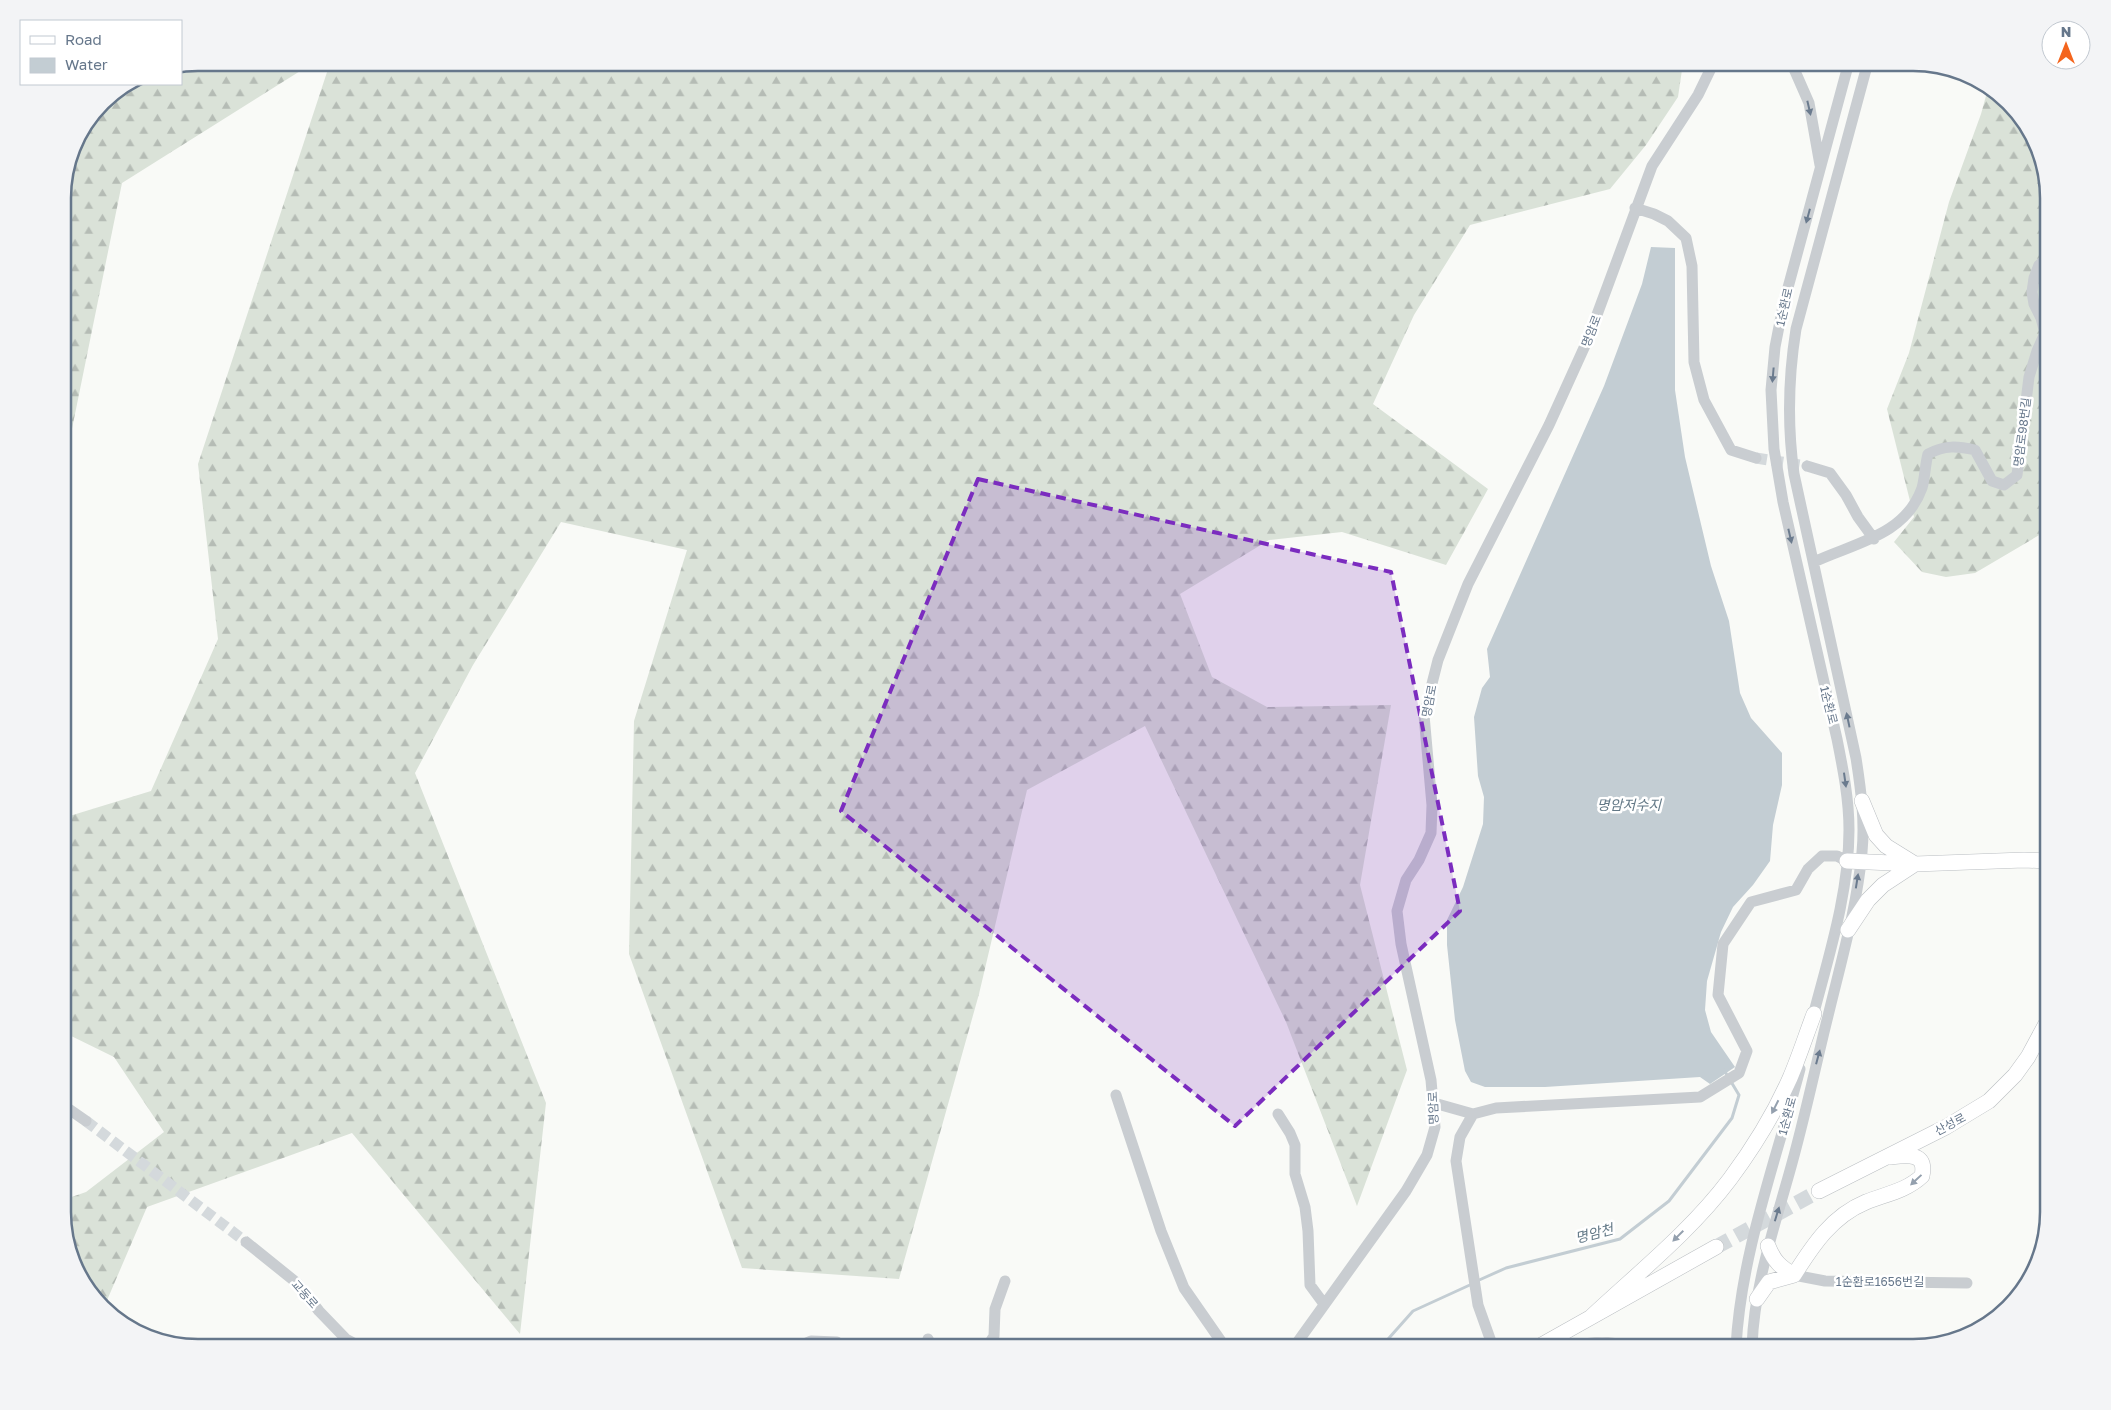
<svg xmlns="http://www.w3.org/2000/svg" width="2111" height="1410" font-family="'Golos Text','Noto Sans KR',sans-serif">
  <defs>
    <pattern id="forest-firs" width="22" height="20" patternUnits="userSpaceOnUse" patternTransform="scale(1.25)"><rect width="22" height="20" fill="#dae2d8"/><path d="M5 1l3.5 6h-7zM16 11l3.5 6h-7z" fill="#b5bcb5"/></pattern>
  </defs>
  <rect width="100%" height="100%" fill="#f9faf7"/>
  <path fill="url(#forest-firs)" d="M198,62l115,1 -191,120 -59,290v-284l10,-43 29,-44 28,-18h51v-18z
    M330,63h1353l-5,34 -32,48 -36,44 -140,36 -56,90 -41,89 115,85 -42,76 -104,-33 -73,8 -89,54 32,83 55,30 124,-2 -31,180 47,185 -50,136 -71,-184 -141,-296 -118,64 -48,204 -80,285 -157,-11 -113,-314 5,-233 53,-171 -126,-28 -88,143 -58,108 131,330 -26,231 -168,-201 -205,74 -42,98 -24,-26 -18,-58v-21l23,-8 78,-60 -50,-75 -51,-25v-214l88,-27 67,-152 -20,-175z
    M1989,85l41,46 18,67v334l-7,2 -66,39 -29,4 -24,-5 -28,-30 20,-25 -27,-108 22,-56 40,-151 32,-88z"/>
  <path fill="#c3cdd3" d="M1651,247l24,1v142l10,67 26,109 18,55 11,72 11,25 31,35v32l-9,40 -3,36 -17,24 -20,22 -12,25 -14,49 -2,29 6,22 24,35 -25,17 -10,-7 -155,10h-60l-14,-5 -6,-11 -10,-51 -8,-75v-25l16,-33 20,-63 1,-27 -6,-21 -4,-59 8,-29 8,-11 -3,-28 117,-263 38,-102z"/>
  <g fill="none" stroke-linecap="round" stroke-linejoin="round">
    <path stroke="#c3cdd3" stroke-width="3" d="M1477,1281l29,-13 114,-29 49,-38 63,-83 7,-23 -15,-25
      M1381,1347l32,-36 59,-27"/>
    <path stroke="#d4d9dc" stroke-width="11" stroke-dasharray="11 5.5" stroke-linecap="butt" d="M1756,458l51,8
      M86,1121l160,121"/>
    <path stroke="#d4d9dc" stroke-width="15" stroke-dasharray="15 8" stroke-linecap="butt" d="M1716,1247l103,-56"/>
    <defs>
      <path id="major" d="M1847,861l68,3 109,-4 24,1
        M1848,930l20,-30 15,-15 32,-21 -29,-18 -10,-11 -14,-34
        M1819,1191l127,-64 43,-26 26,-26 13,-18 20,-37
        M1768,1246c6,15 12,21 26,29
        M1757,1299l12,-17 25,-7c19,-30 38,-59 72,-73 20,-8 40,-11 56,-26 5,-24 -15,-21 -31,-19
        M1591,1317c47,-44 100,-86 139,-138 23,-31 45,-67 60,-101 9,-21 16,-43 24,-64
        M1538,1347l178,-100
        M1574,1347l28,-2 25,2"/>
    </defs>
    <use href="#major" stroke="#babec2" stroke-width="16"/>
    <path stroke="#c9cdd1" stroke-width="11" d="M1791,62l18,41 11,62
      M1635,208l19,6 14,7 18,17 6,28 2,96 10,38 27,50 25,8
      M1807,466l23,7 16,22 12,22 16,22
      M1814,562c40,-19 91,-26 108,-74 3,-10 3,-23 6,-34 17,-9 29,-8 47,-4l17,31 12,4 13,-10 12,-98 8,-26 8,-18 -4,-15 -7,-14 -2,-12 2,-14 5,-13 9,-8
      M1812,1020c16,-62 37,-126 37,-190 0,-31 -6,-61 -12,-91l-54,-237 -9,-53 -3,-59 4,-43 8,-41 66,-244
      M1116,1095l45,136 23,57 41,59
      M1434,1103l39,11 -13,23 -4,24 22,144 15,42
      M63,1105l23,16
      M1278,1114l12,19 5,12v29l10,33 3,24 2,54 14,19
      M1473,1114l23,-6 204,-11 39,-24 8,-22 -29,-56 5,-51 28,-42 45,-12 12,-21 14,-13h15l10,5
      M246,1242l51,41 22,28 27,28 15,8
      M1794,1275l31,6 142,2
      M928,1339l4,8
      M797,1347l14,-6 26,1
      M987,1347l7,-11 1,-27 10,-28
      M1294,1347l112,-156 21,-36 8,-28 -4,-47 -30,-136 -4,-33 9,-31 13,-20 12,-27 1,-28 -8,-90 14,-55 30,-76 81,-159 39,-86 64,-173 46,-71 16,-33
      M1736,1347c5,-94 40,-186 64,-278
      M1752,1347c2,-60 21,-116 37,-173 15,-52 26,-106 39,-158 13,-54 29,-109 34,-164 3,-31 -1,-62 -6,-94l-62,-284c-7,-50 -6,-95 2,-145l72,-267"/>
    <use href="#major" stroke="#fff" stroke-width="15"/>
  </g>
  <defs><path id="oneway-solid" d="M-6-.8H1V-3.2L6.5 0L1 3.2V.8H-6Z" transform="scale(1.25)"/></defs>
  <g fill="#6b7b8e">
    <use href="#oneway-solid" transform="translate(1809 108) rotate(77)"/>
    <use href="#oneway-solid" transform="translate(1808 216) rotate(105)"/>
    <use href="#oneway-solid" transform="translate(1773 375) rotate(95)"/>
    <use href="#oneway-solid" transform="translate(1790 536) rotate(77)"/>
    <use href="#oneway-solid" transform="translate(1848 720) rotate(-102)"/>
    <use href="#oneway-solid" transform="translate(1845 780) rotate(82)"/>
    <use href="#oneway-solid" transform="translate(1857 881) rotate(-81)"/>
    <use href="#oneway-solid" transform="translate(1818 1057) rotate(-75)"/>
    <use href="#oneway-solid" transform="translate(1777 1214) rotate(-73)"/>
  </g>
  <g fill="#94a0ae">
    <use href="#oneway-solid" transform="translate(1775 1107) rotate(117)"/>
    <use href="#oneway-solid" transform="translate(1916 1180) rotate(137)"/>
    <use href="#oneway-solid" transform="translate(1678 1236) rotate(135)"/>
  </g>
  <path fill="#7b2cbf" fill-opacity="0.2" stroke="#7b2cbf" stroke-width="4" stroke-dasharray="10 6" stroke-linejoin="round" d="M978,479l413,93 69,339 -225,215 -394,-315z"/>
  <g text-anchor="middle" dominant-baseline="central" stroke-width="5" stroke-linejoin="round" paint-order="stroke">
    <g font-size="12" fill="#66778b" stroke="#fff">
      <text transform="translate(1784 307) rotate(-77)">1순환로</text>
      <text transform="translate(1591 331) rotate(-69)">명암로</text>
      <text transform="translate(2022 432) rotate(-83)">명암로98번길</text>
      <text transform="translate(1429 701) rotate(-79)">명암로</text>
      <text transform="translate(1829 705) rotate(76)">1순환로</text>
      <text transform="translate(1433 1108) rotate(-92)">명암로</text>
      <text transform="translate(1787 1116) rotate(-75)">1순환로</text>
      <text transform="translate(1950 1124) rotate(-28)">산성로</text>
      <text x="1880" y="1281">1순환로1656번길</text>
      <text transform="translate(305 1294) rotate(49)">교동로</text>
    </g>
    <g font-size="14" font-style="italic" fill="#627886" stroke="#fff">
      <text x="1629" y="804">명암저수지</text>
      <text transform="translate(1594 1233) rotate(-15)">명암천</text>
    </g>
  </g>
  <path d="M0 0H2111V1410H0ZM198 71H1913A127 127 0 0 1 2040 198V1212A127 127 0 0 1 1913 1339H198A127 127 0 0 1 71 1212V198A127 127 0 0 1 198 71Z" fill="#f3f4f6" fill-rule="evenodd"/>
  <path fill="none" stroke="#66778b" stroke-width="2.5" d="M198 71H1913A127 127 0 0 1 2040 198V1212A127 127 0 0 1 1913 1339H198A127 127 0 0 1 71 1212V198A127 127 0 0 1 198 71Z"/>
  <rect x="20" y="20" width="162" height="65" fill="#ffffff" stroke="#c2c9d1"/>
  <rect x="30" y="36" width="25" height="8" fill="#ffffff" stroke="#c2c9d1"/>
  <text x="65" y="45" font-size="15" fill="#66778b">Road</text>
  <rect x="30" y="58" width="25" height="15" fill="#c3cdd3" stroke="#c2c9d1"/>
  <text x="65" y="70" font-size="15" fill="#66778b">Water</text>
  <g transform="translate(2066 45)"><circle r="24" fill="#ffffff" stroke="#c2c9d1"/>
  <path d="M0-4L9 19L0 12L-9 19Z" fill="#f4651d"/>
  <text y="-8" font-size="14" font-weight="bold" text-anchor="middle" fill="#66778b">N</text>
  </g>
</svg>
